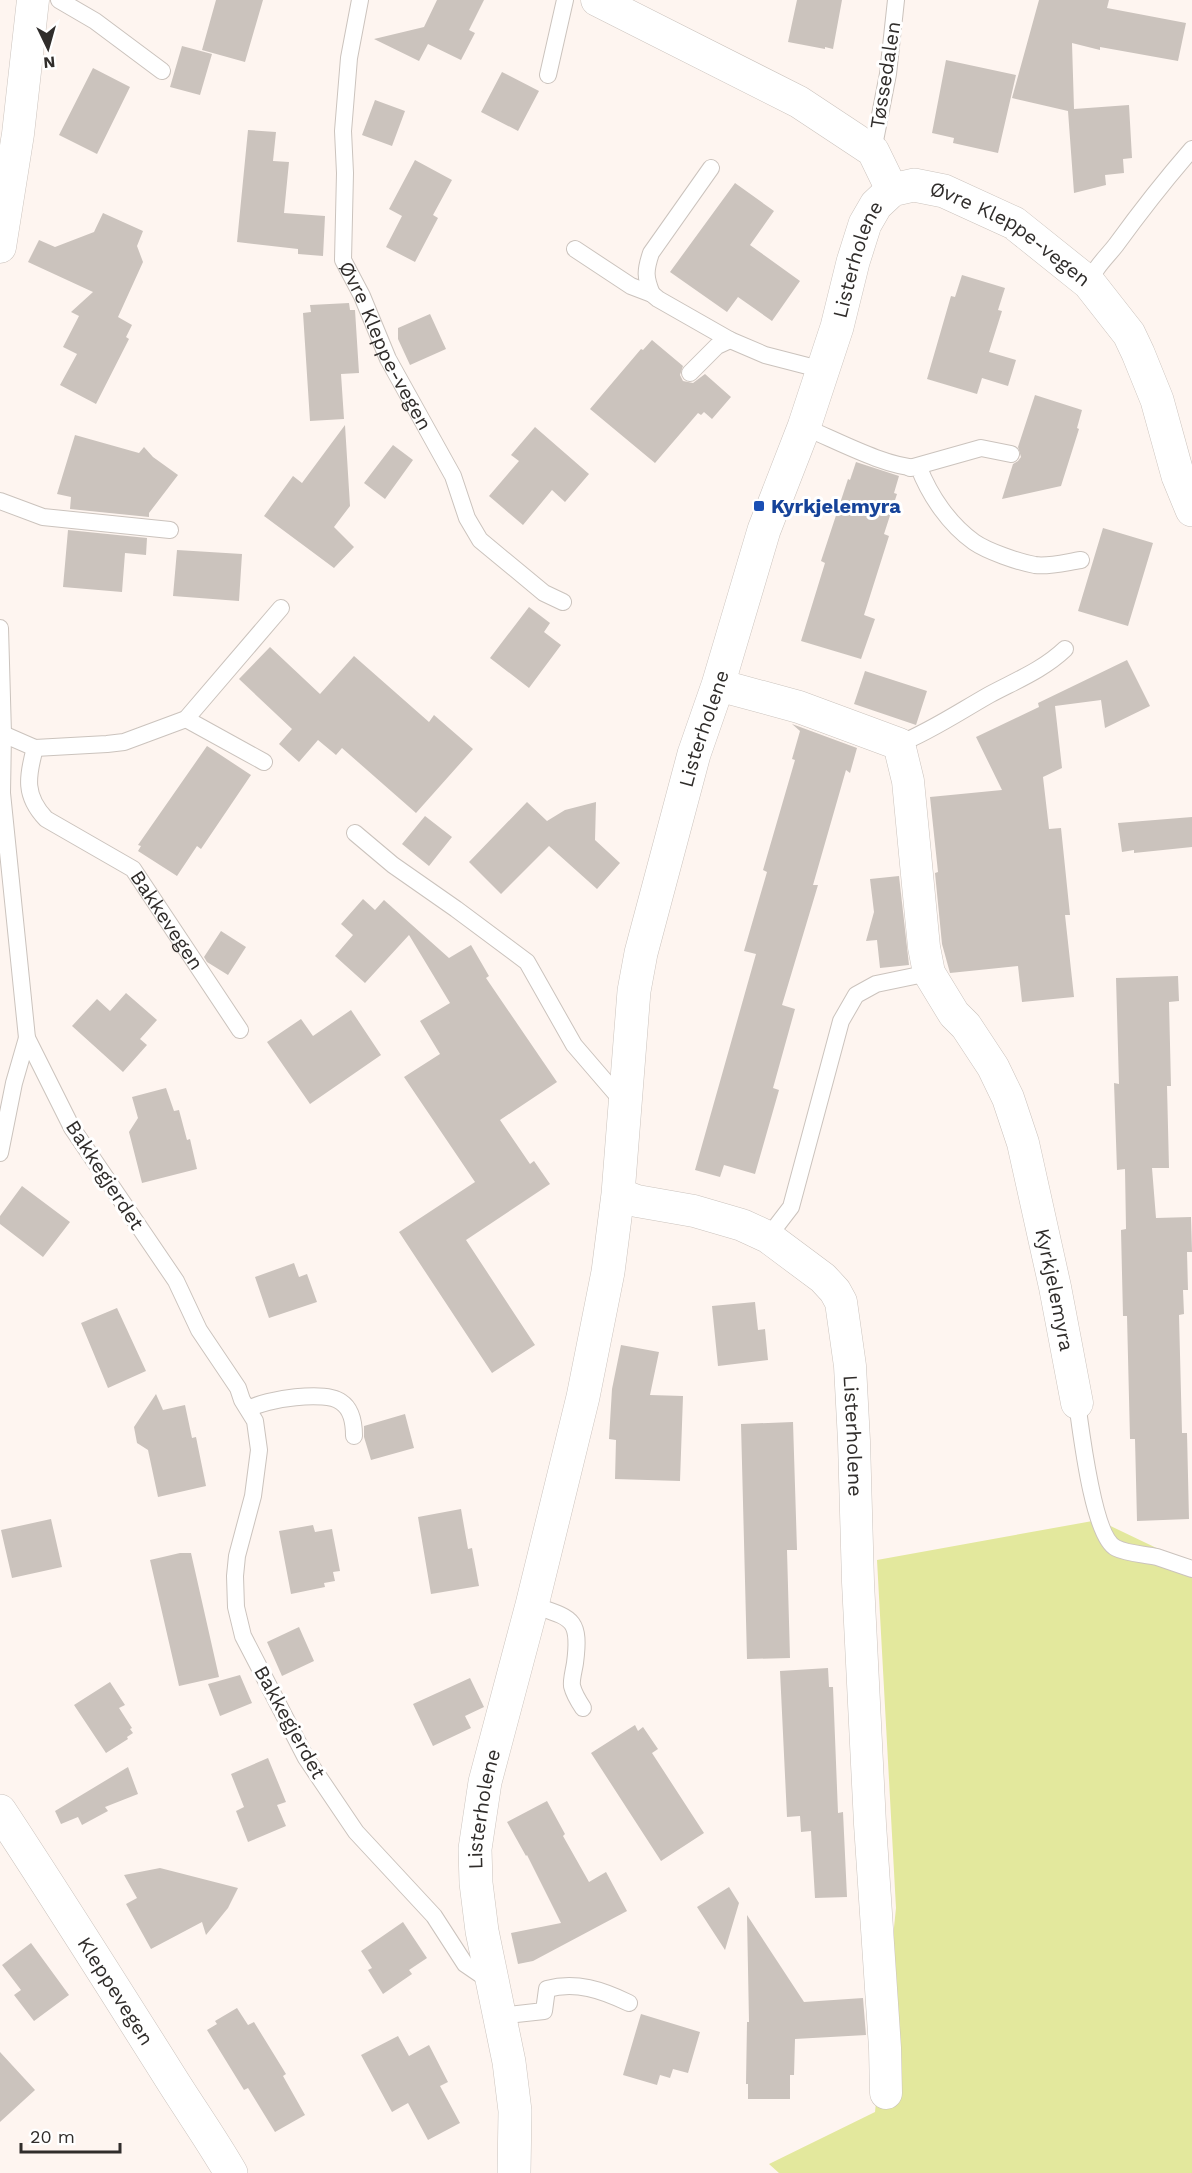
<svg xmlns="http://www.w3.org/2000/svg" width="1192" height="2173" font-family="'Work Sans',sans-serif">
  <rect width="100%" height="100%" fill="#fef5f0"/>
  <path fill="#e3e89d" d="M1098,1520l94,45v608h-413l-10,-9 106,-52 21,-204 -19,-348z"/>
  <path fill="#cbc3bd" d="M216,0h47l-18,62 -43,-12z
    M437,0h47l-15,30 6,3 -14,27 -33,-16 -9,17 -45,-22 50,-12z
    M797,0h45l-9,49 -8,-2v2l-37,-7z
    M1039,0h70l-2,8 79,15 -8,38 -78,-14v3l-28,-7 2,66 55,-4 3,53 -9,1 1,14 -19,2 1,10 -32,8 -6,-82 -56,-13z
    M182,46l30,8 -12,41 -30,-8z
    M946,60l70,15 -18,78 -45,-10 1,-5 -22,-5z
    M93,68l37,19 -33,67 -38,-19z
    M502,72l37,19 -21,40 -37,-19z
    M375,100l30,11 -13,35 -30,-11z
    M248,130l28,2 -3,29 16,1 -5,51 41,3 -2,40 -25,-2v-5l-61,-7z
    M415,160l37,20 -19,35 5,3 -23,44 -29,-15 16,-31 -13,-7z
    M735,183l39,28 -24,34 50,36 -28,40 -34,-24 -11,15 -57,-40z
    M103,213l40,18 -6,15 6,16 -25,55 14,8 -6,12 3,2 -33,65 -36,-19 17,-31 -14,-7 16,-31 -8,-4 22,-20 -65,-30 11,-22 16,7 39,-15z
    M962,275l43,13 -7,22 4,1 -13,41 27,8 -8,26 -26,-8 -5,16 -50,-15 24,-83 4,1z
    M349,303l1,7h5l4,63 -18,1 3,45 -34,2 -7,-108 8,-1 -1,-7z
    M430,314l16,35 -36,16 -12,-26v-11z
    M652,340l31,26 -3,9 3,6 10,2 12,-9 26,23 -19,22 -8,-7 -3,3 -3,-2 -43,50 -65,-54 51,-60 2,1z
    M1035,395l47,15 -5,18 2,1 -18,57 -59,13 11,-35 5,-3 3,-4 -3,-10z
    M345,425l5,81 -16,21 20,20 -20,21 -70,-52 29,-40 9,7z
    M535,427l54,47 -24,28 -13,-12 -29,35 -34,-29 30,-35 -8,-6z
    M75,435l64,18 5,-6 9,10 25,18 -29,38v4l-79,-8 1,-12 -14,-3z
    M393,445l20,15 -28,39 -21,-16z
    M856,462l43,14 -5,17 3,1 -13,40 5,2 -25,79 11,4 -14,40 -60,-18 24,-78 -4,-2 27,-82 2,1z
    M1103,528l50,15 -25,83 -50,-15z
    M68,530l79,8 -1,17 -21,-2 -3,39 -59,-5z
    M177,550l65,4 -3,47 -66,-5z
    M529,607l21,16 -6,9 17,13 -32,43 -39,-30z
    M270,647l50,47 34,-38 75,66 5,-7 39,34 -57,64 -74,-65 -6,7 -18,-15 -19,22 -20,-18 13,-15 -53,-50z
    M1127,660l23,46 -45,22 -4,-28 -46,6 7,62 -19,9 6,52 12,-1 9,87h-5l9,82 -52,5 -4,-36 -68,7 -8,-29 -7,-71 3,-1 -8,-75 72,-7 -26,-53 63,-30 -1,-4z
    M865,671l62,20 -11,34 -62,-21z
    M792,724l65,24 -7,25 -4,-3 -33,115h5l-36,120 13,4 -22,79 6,2 -24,84 -31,-9 -4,12 -25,-7 61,-216 -12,-3 23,-79 -4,-2 32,-110 -3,-1 8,-28z
    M207,746l44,29 -50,74 -4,-3 -20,30 -39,-25 3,-5 -3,-1z
    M527,802l20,19 18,-11 31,-8 -1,38 25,23 -23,26 -48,-43 -48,48 -32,-32z
    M425,816l27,21 -23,29 -27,-22z
    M1192,817v30l-58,6v-3l-12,2 -4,-29z
    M899,876l10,89 -29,3 -3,-28 -11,1 8,-29 -4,-33z
    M363,899l12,11 9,-10 65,58 22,-13 18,31 -3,2 71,104 -57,38 30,44 4,-3 16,23 -84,56 69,105 -43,28 -93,-141 76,-50 -71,-105 36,-23 -20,-33 30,-18 -41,-68 -44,48 -30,-27 18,-21 -12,-11z
    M221,931l25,16 -18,28 -21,-13 -3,-5z
    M1178,976l1,25 -10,1 2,84h-4l2,82h-17l4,50 35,-1 1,35h-5l1,38h-5l1,24 -5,1 3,118h5l2,86 -52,2 -2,-82h-5l-3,-123h-4l-2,-86 5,-1 -1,-60 -8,1 -3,-87 5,1 -3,-106z
    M126,993l31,27 -17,19 7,6 -24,27 -51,-46 25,-27 13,12z
    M351,1010l30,45 -71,49 -43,-62 34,-23 12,17z
    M166,1088l8,23 5,-1 8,30 3,-1 7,30 -55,14 -13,-51 9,-14 -6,-21z
    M22,1186l48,36 -27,35 -43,-33v-8z
    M294,1263l5,14 8,-3 10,28 -48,16 -14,-41z
    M755,1302l3,28 7,-1 3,31 -50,6 -6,-60z
    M117,1308l29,63 -38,17 -27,-65z
    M621,1345l38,7 -9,43 33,1 -3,85 -65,-2 1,-39 -7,-1 3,-50z
    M156,1394l7,16 22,-5 7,33 4,-1 10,49 -48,11 -10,-47 -11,-7 -3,-16z
    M405,1414l9,34 -43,12 -7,-23v-11z
    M793,1422l4,128h-10l3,108 -43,1 -6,-235z
    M461,1509l7,40 4,-1 7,38 -48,8 -13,-77z
    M51,1519l11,48 -50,11 -11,-48z
    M313,1525l2,7 17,-3 8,42 -7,1 2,9 -11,2 1,4 -34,7 -12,-63z
    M180,1553h11l28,124 -40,9 -29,-126z
    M299,1627l15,34 -32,15 -15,-34z
    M828,1668l1,19h4l5,126 5,-1 4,85 -32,1 -4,-67 -10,1 -1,-16 -13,1 -7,-146z
    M240,1675l12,28 -32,13 -12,-32z
    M470,1678l14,29 -19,9 6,12 -38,18 -20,-42z
    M110,1682l15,23 -6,3 13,20 -2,1 3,4 -6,4 1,2 -22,14 -32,-48z
    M635,1725l3,6 5,-4 15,22 -6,4 52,80 -43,28 -70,-108z
    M268,1758l18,44 -9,3 9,21 -38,16 -12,-31 8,-4 -13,-33z
    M128,1767l10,27 -33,13 3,4 -26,14 -4,-8 -17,7 -6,-13z
    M547,1801l18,33 -2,2 26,46 17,-10 21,39 -94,50 -15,3 -7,-31 50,-10 -34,-68 -1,1 -19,-34z
    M160,1868l78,20 -10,20 -22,27 -4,-13 -51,27 -25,-45 11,-6 -13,-23z
    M729,1887l10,16 -14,47 -28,-43z
    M747,1915l57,87 59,-4 3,37 -71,4 -1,36h-4v24h-42v-15h-2l1,-62h2z
    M403,1922l24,36 -18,12 3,4 -29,20 -15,-24 4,-2 -11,-17z
    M31,1943l38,52 -35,26 -20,-26 7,-5 -19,-25z
    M237,2008l11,17 6,-3 32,52 -3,2 22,39 -30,17 -27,-44 -4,2 -37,-60 10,-6 -2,-3z
    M641,2014l59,18 -12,41 -15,-4 -3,9 -10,-3 -3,10 -34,-10z
    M398,2036l11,20 20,-11 19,37 -8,4 20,37 -32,17 -20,-37 -16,9 -31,-57z
    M0,2052l35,38 -35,32z"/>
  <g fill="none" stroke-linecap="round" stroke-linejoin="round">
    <defs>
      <g id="service">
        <path d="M59,0l36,21 67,50"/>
        <path id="s1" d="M360,0l-11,58 -6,73 2,42 -2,87 19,36 26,63 65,117 14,42 13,22 64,53 19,9"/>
        <path d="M548,75l17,-75"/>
        <path d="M873,151l15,-77 8,-74"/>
        <path d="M575,249l56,37 21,8 6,5 72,41 35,15 58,15"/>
        <path d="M1089,283c7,-17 16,-24 27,-38 24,-33 49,-65 76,-96"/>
        <path d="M652,294c-7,-17 -7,-23 -1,-41l60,-85"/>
        <path d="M690,373l27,-27 13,-6"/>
        <path d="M804,427c32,13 81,40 115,41 11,28 30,56 55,74 13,9 44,20 61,23 14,2 32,-3 46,-5"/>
        <path d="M910,468l71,-20 30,6"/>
        <path d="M0,501l43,16 127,13"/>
        <path d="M0,628l3,106 -1,59 25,245 45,90 104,153 23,49 39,58 4,12 13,21 4,29 -6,46 -16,60 -2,20 1,31 7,29 63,122 50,74 78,84 31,48 19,13 7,1"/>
        <path d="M186,719l78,43"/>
        <path d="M3,734l32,14 72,-4 17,-2 62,-23 95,-111"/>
        <path d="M899,744c32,-13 60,-32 90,-49 26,-14 54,-25 76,-46"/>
        <path id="s2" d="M35,748c-8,29 -11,48 11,71l87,50 107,161"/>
        <path d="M355,833l38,32 63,44 71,53 47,83 43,50 9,2"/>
        <path d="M0,1153l14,-70 13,-45"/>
        <path d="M768,1237l23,-30 50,-186 15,-26 20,-11 53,-11"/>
        <path d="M1077,1403c4,27 16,134 39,145 12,6 28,6 41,9 12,4 23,8 35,12"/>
        <path d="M249,1409c16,-10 77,-19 92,-7 11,7 13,21 13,34"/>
        <path d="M532,1605c39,13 49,12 43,58 -1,7 -4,17 -3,23 2,8 7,16 11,22"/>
        <path d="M499,2016l45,-5 3,-22c29,-8 55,1 82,14"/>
      </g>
      <g id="minor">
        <path d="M597,0l202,102 74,49 19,39"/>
        <path d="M0,247l18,-113 15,-134"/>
        <path id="s3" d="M718,685l81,22 100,37 9,37 16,166 5,26 25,41 12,12 27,41 15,31 15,45 32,144 22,116"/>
        <path id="s4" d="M618,1194l19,7 57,10 48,14 26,12 55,41 12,13 6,11 9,64 4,75 4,141 12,242 15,224 1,45"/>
      </g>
      <g id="tertiary">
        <path id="s5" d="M514,2173l1,-62 -6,-49 -27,-131 -6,-48 -1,-34 10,-67 47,-177 51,-208 25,-125 10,-78 16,-203 7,-38 53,-199 24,-69 46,-155 40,-103 33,-100 16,-65 12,-38 11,-19 16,-15 22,-5 30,6 70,32 75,60 40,51 9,19 19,47 21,76 14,34"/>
      </g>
      <g id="secondary">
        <path id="s6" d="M0,1811c58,88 114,177 170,266 20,32 42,63 61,96"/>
      </g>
    </defs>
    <use href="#service" stroke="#cbc3bd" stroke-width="18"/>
    <use href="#minor" stroke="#cbc3bd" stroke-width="33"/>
    <use href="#tertiary" stroke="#cbc3bd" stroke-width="34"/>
    <use href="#secondary" stroke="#cbc3bd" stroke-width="34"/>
    <use href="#service" stroke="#fff" stroke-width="16"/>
    <use href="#minor" stroke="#fff" stroke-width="32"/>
    <use href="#tertiary" stroke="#fff" stroke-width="33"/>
    <use href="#secondary" stroke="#fff" stroke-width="33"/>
  </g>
  <rect fill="#1a4fb4" stroke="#fff" stroke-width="2" x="753" y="500" width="12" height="12" rx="3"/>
  <g text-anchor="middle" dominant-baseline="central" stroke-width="6" stroke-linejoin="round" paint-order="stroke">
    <g font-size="20" fill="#302d2b" stroke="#fff">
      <text transform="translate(885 75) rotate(-81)">Tøssedalen</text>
      <text stroke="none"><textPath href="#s5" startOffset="2180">Øvre Kleppe-vegen</textPath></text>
      <text stroke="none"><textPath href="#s5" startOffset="1968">Listerholene</textPath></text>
      <text stroke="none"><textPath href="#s1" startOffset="357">Øvre Kleppe-vegen</textPath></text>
      <text stroke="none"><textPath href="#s5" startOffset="1474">Listerholene</textPath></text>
      <text stroke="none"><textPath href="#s2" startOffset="238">Bakkevegen</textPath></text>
      <text transform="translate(105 1175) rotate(57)">Bakkegjerdet</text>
      <text stroke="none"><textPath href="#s3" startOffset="768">Kyrkjelemyra</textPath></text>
      <text stroke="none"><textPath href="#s4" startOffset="390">Listerholene</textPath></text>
      <text transform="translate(290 1722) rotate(61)">Bakkegjerdet</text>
      <text stroke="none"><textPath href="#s5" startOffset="368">Listerholene</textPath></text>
      <text stroke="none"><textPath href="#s6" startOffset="214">Kleppevegen</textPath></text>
    </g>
    <g font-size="20" font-weight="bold" fill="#164399" stroke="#fff" text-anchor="start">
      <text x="771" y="506">Kyrkjelemyra</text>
    </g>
  </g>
  <g transform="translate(48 48) rotate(175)" stroke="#ffffff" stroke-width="4.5" paint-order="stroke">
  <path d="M0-4.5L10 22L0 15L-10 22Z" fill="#302d2b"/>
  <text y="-9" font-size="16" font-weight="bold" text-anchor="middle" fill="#302d2b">N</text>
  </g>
  <path d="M21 2143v9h99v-9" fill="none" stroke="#302d2b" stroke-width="3"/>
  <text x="30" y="2143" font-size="18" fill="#302d2b" stroke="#ffffff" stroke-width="4.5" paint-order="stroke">20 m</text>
</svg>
